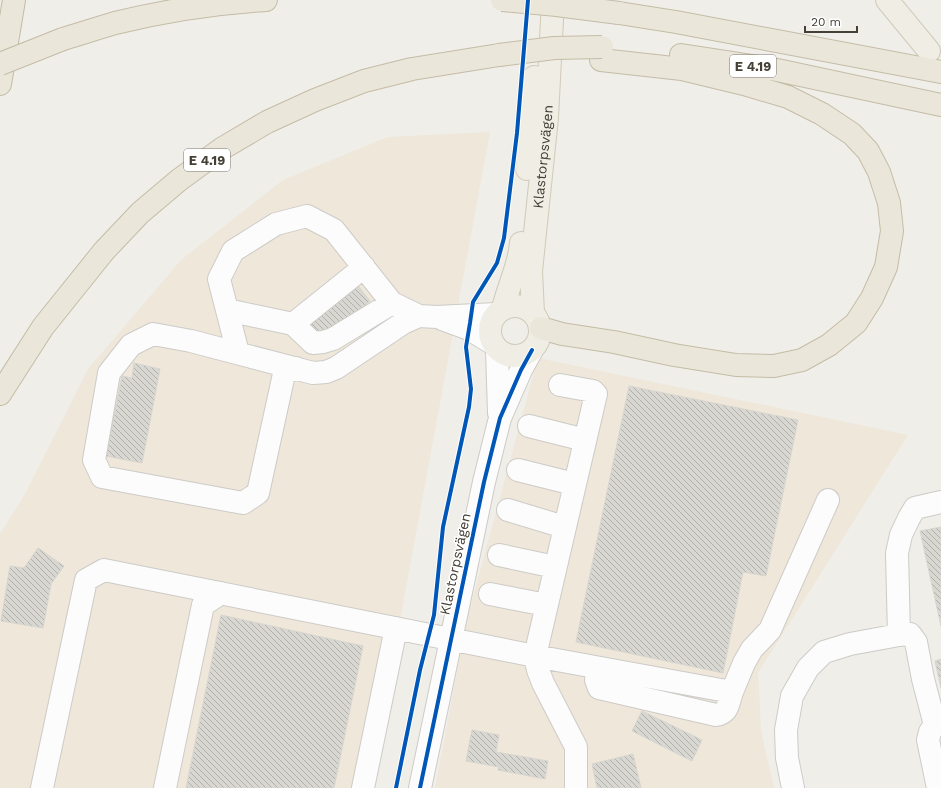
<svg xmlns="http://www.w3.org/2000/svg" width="941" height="788" font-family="'Work Sans',sans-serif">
  <defs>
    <pattern id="building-back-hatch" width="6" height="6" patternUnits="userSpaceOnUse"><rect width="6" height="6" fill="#d8d7d2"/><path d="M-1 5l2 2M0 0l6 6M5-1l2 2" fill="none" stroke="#b1b0ab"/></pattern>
  </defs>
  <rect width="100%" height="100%" fill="#efeee9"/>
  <path fill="#eee7da" d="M490,132l-121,656h-369v-254l24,-38 64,-127 93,-109 102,-80 105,-43z
    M538,358l370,77 -150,238 3,58 13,57h-339l32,-169z"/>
  <path fill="url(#building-back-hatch)" stroke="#d7d5cf" d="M354,281l16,20 -48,38 -16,-20z
    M134,363l26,6 -18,94 -36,-7 16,-80 10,2z
    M629,386l169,34 -32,156 -23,-4 -20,101 -147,-31z
    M941,527v99l-21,-95z
    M38,548l26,18 -13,18 -8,44 -42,-7 9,-55 14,2z
    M221,615l142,31 -29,142h-148z
    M941,659v29l-6,-27z
    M642,711l60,29 -10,21 -60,-30z
    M472,730l27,5 -3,17 52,9 -3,18 -47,-9 1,-3 -33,-6z
    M633,754l8,34h-44l-5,-24z"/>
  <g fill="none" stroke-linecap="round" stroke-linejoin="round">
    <defs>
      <path id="minor" d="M227,310l66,14 71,-57
        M442,319l27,10 23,14
        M293,324l20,19 10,-1 10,-3 59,-36
        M497,350l2,63
        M238,353l-19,-74 14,-28 43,-27 31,-8 27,14 58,73 27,13
        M296,368l-12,6 -26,119 -15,10 -141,-26 -8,-17 15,-87 22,-28 22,-11 38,7 122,32 13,-1 10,-4 67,-45 16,-7 18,1 59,-3
        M529,426l56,14
        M518,470l56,14
        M508,510l56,17
        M499,555l56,12
        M490,594l56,11
        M598,668l-2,12 3,8 117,27c13,-2 12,-12 16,-23
        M42,788l44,-208 18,-10 431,86 61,-262 -3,-3 -33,-6
        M165,788l38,-183 18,-12
        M363,788l33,-160
        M420,788l64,-306 16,-64 21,-48 11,-20
        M576,788v-41l-33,-64 -5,-13 -3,-14 197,36 12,-29 8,-14 18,-19 58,-130
        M793,788l-6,-30 -1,-28 6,-34 16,-28 16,-16 26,-8 49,-9
        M938,788l-10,-48 2,-8 5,-7 -12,-46 -7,-37 -6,-8 -11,1 -2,-82 4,-18 8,-17 6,-10 26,-6"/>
      <g id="major">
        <path d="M887,0l42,51"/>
        <path d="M527,169l7,-92"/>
        <circle cx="515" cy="331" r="25"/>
        <path d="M503,309c5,-23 16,-42 18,-66"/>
        <path id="s1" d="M533,313l-2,-42 16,-153 6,-118"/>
      </g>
      <path id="highway" d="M619,13l57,9 265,50
        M63,39c17,-5 35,-11 52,-16 49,-12 101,-20 151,-23
        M681,55l96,15 164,35
        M0,84l14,-84
        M541,328l21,6 52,8 60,13 62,10 38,1 28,-6 27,-15 27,-22 16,-25 14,-31 6,-36 -3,-28 -10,-31 -11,-21 -16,-17 -30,-20 -34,-17 -44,-13 -62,-15 -81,-9
        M0,394l43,-67 61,-76 36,-38 39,-33 44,-32 44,-26 48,-22 49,-19 48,-12 87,-14"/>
    </defs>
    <use href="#minor" stroke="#cdcbc7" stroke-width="24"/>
    <use href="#major" stroke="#d0cab8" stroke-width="24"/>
    <use href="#highway" stroke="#c5bca6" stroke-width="24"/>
    <use href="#minor" stroke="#fdfcfc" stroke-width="22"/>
    <use href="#major" stroke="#efede4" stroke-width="22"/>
    <use href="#highway" stroke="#eae6da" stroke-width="22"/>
    <defs>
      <path id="highway-bridge" d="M502,0l55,5 62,8
        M499,55l55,-7 48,-1
        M0,64l63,-25"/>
    </defs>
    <use href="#highway-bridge" stroke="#c5bca6" stroke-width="24" stroke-linecap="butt"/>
    <use href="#highway-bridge" stroke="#eae6da" stroke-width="22"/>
    <defs>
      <path id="cycleway" d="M396,788l24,-118 14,-55 9,-88 26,-120 2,-18 -5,-42 4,-24 3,-21 24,-39 7,-25 13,-105 11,-133
        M420,788l64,-306 16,-64 21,-48 11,-20"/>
    </defs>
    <use href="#cycleway" stroke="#fff" stroke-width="6"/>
    <use href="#cycleway" stroke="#0057b8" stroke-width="4"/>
  </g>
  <g text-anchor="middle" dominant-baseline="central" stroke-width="3" stroke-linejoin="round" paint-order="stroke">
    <g fill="#fff" stroke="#7c7972" stroke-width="1">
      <rect x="730" y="55" width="46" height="22" rx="3"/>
      <rect x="184" y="149" width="46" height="22" rx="3"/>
    </g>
    <g font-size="13" font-weight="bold" fill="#444036">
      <text x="753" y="66">E 4.19</text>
      <text x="207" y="160">E 4.19</text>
    </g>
    <g font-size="14" fill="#444036" stroke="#fff">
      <text stroke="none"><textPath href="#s1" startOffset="157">Klastorpsvägen</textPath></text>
      <text transform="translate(455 564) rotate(-78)">Klastorpsvägen</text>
    </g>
  </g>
  <path d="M805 26v6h52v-6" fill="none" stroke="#444036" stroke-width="2"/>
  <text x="811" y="26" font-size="12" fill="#444036" stroke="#ffffff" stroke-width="3" paint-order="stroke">20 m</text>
</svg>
